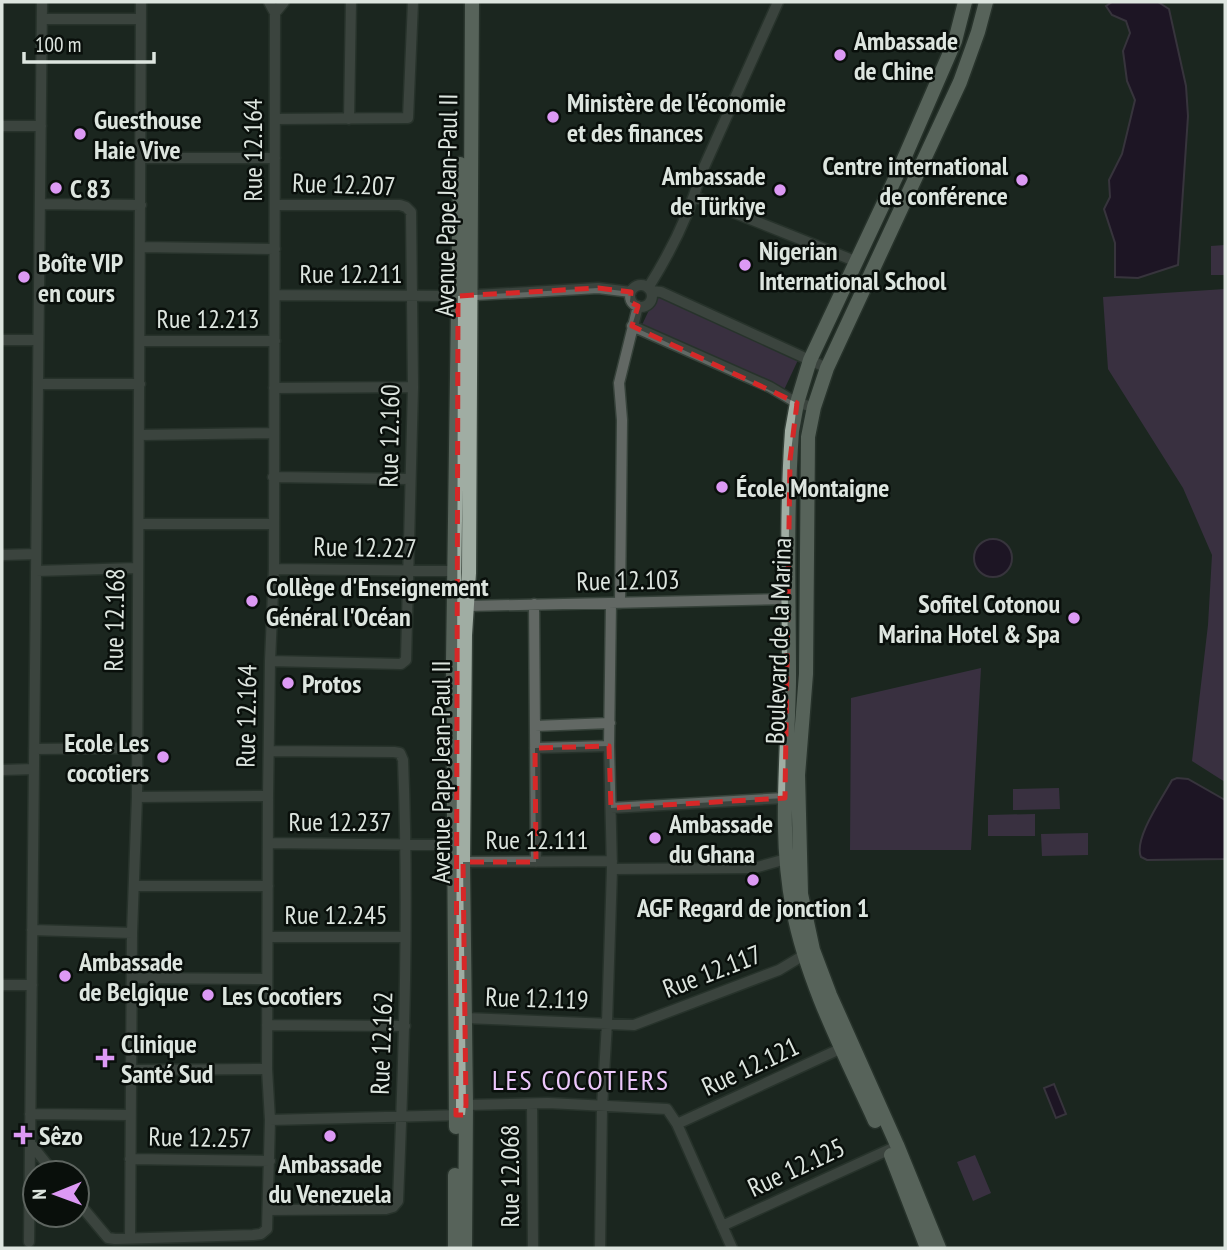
<svg xmlns="http://www.w3.org/2000/svg" width="1227" height="1250" font-family="'PT Sans Narrow',sans-serif">
  <rect width="100%" height="100%" fill="#1b271f"/>
  <path fill="#5d3d69" d="M1225,245v30h-14v-29z
    M1225,289v493l-33,-21 16,-136 4,-70 -29,-67 -75,-119 -5,-72z
    M657,293l141,67 -15,32 -141,-67z
    M981,668l-10,182h-121l1,-152z
    M1059,788l1,21 -47,1v-21z
    M1035,814v22h-47v-21z
    M1088,833v22l-46,1 -1,-22z
    M975,1155l16,38 -18,8 -16,-39z"/>
  <path fill="#20002b" stroke="#594561" stroke-width="2" d="M1112,2h46l11,7 17,77 2,30 -10,149 -40,13 -23,-1v-34l-11,-34 6,-12 -1,-17 13,-26 13,-54 -8,-19 -4,-30 7,-18 -4,-12 -14,-6 -6,-9z
    M974 558a19 19 0 1 1 38 0a19 19 0 1 1-38 0Z
    M1177,778l11,1 37,21v59l-78,1 -6,-3c-8,-18 22,-60 31,-77z
    M1054,1084l12,30 -10,4 -12,-30z"/>
  <g fill="none" stroke-linecap="round" stroke-linejoin="round">
    <defs>
      <path id="minor" d="M275,13l9,-11
        M42,19h99
        M275,119l133,-1 5,-116
        M349,119l2,-117
        M2,126h39
        M142,158h133
        M695,197l160,64
        M40,204l101,1
        M141,247l134,2
        M630 296a11 11 0 1 1 22 0a11 11 0 1 1-22 0Z
        M648,288c22,-35 41,-72 52,-112l78,-174
        M651,291l10,1 166,76
        M275,295l183,1 140,-8 33,4
        M632,326l138,61 27,16 17,4
        M2,340h36
        M141,341h134
        M38,384h102
        M274,388l139,-1
        M140,435l133,-2
        M273,477l137,2
        M139,524h134
        M2,555l34,-1
        M274,569l182,2
        M36,571l101,-3
        M620,603l2,-183 -3,-37 19,-77
        M534,604l2,258
        M468,606l321,-7
        M270,661l131,3 5,-4 7,-273 -2,-175 -5,-5 -6,-2h-125
        M535,726l75,-3
        M535,748l74,-2
        M34,749l102,-1
        M2,770l32,-1
        M137,797l131,-1
        M611,808l174,-10
        M268,843l185,2
        M463,862l149,-1
        M612,869l142,-1 32,-9
        M135,886h133
        M32,930l100,3
        M268,937h137
        M133,978l134,1
        M2,985h30
        M465,1018l169,7 145,-55 25,-15
        M267,1025l138,1
        M131,1070l136,-1
        M532,1104l1,144
        M466,1105l82,-2 119,6 10,15 55,124
        M30,1114l100,1
        M270,1120l193,-5
        M677,1124l165,-76
        M30,1143l24,30
        M130,1159l140,2
        M77,1201l31,37 7,1 138,-4 8,-1 6,-5 3,-109 -3,-51 1,-273 2,-135 4,-92 1,-556 -6,-11
        M268,1210l118,-1 7,-2 5,-6c6,-147 11,-294 5,-441l-3,-7 -6,-1 -125,-1
        M722,1226l175,-80
        M130,1238l2,-305 5,-136 4,-795
        M29,1242l13,-1240
        M600,1248l2,-141 5,-84 5,-154 -3,-123 2,-143"/>
      <path id="major" d="M875,1121c-31,-68 -68,-138 -82,-212 -15,-76 -5,-152 -4,-228 0,-83 -3,-167 3,-250l5,-28 13,-43 86,-183 59,-136 10,-39
        M456,1127l-3,-465 7,-498
        M891,1155l36,93
        M455,1248v-73
        M465,1248l1,-143 -3,-243 2,-227 4,-62 3,-571
        M939,1248l-42,-103 -67,-150 -17,-45 -12,-56 -3,-119 8,-101 2,-237 6,-30 13,-39 133,-286 18,-50 8,-30"/>
    </defs>
    <use href="#minor" stroke="#36423a" stroke-width="13"/>
    <use href="#major" stroke="#36423a" stroke-width="17"/>
    <use href="#minor" stroke="#626864" stroke-width="10"/>
    <use href="#major" stroke="#a0ada3" stroke-width="14"/>
  </g>
  <path d="M0 0H1227V1250H0ZM598,288l33,4 -1,10 8,4 -6,20 165,77 -7,57 -5,338 -174,10 -2,-62 -74,2 1,114h-73l3,243 -1,10h-9l2,-819z" fill="#1b271f" fill-opacity=".55" fill-rule="evenodd"/>
  <path fill="none" stroke="#d62828" stroke-width="5" stroke-dasharray="14 9" stroke-linejoin="round" d="M598,288l33,4 -1,10 8,4 -6,20 165,77 -7,57 -5,338 -174,10 -2,-62 -74,2 1,114h-73l3,243 -1,10h-9l2,-819z"/>
  <g fill="#dc99f4" stroke="#090f0b" stroke-width="2.5">
    <circle cx="840" cy="55" r="7"/>
    <circle cx="553" cy="117" r="7"/>
    <circle cx="80" cy="134" r="7"/>
    <circle cx="1022" cy="180" r="7"/>
    <circle cx="56" cy="188" r="7"/>
    <circle cx="780" cy="190" r="7"/>
    <circle cx="745" cy="265" r="7"/>
    <circle cx="24" cy="277" r="7"/>
    <circle cx="722" cy="487" r="7"/>
    <circle cx="252" cy="601" r="7"/>
    <circle cx="1074" cy="618" r="7"/>
    <circle cx="288" cy="683" r="7"/>
    <circle cx="163" cy="757" r="7"/>
    <circle cx="655" cy="838" r="7"/>
    <circle cx="753" cy="880" r="7"/>
    <circle cx="65" cy="976" r="7"/>
    <circle cx="208" cy="995" r="7"/>
    <path d="M101.5 1047.5h7v7h7v7h-7v7h-7v-7h-7v-7h7z"/>
    <path d="M19.5 1124.5h7v7h7v7h-7v7h-7v-7h-7v-7h7z"/>
    <circle cx="330" cy="1136" r="7"/>
  </g>
  <g text-anchor="middle" dominant-baseline="central" stroke-width="5" stroke-linejoin="round" paint-order="stroke">
    <g font-size="26" font-weight="bold" fill="#dde5df" stroke="#090f0b" text-anchor="start">
      <text x="854" y="40">Ambassade<tspan x="854" dy="30">de Chine</tspan></text>
      <text x="567" y="102">Ministère de l'économie<tspan x="567" dy="30">et des finances</tspan></text>
      <text x="94" y="119">Guesthouse<tspan x="94" dy="30">Haie Vive</tspan></text>
      <text x="1008" y="165" text-anchor="end">Centre international<tspan x="1008" dy="30">de conférence</tspan></text>
      <text x="766" y="175" text-anchor="end">Ambassade<tspan x="766" dy="30">de Türkiye</tspan></text>
      <text x="70" y="188">C 83</text>
      <text x="759" y="250">Nigerian<tspan x="759" dy="30">International School</tspan></text>
      <text x="38" y="262">Boîte VIP<tspan x="38" dy="30">en cours</tspan></text>
      <text x="736" y="487">École Montaigne</text>
      <text x="266" y="586">Collège d'Enseignement<tspan x="266" dy="30">Général l'Océan</tspan></text>
      <text x="1060" y="603" text-anchor="end">Sofitel Cotonou<tspan x="1060" dy="30">Marina Hotel &amp; Spa</tspan></text>
      <text x="302" y="683">Protos</text>
      <text x="149" y="742" text-anchor="end">Ecole Les<tspan x="149" dy="30">cocotiers</tspan></text>
      <text x="669" y="823">Ambassade<tspan x="669" dy="30">du Ghana</tspan></text>
      <text x="753" y="907" text-anchor="middle">AGF Regard de jonction 1</text>
      <text x="79" y="961">Ambassade<tspan x="79" dy="30">de Belgique</tspan></text>
      <text x="222" y="995">Les Cocotiers</text>
      <text x="121" y="1043">Clinique<tspan x="121" dy="30">Santé Sud</tspan></text>
      <text x="39" y="1135">Sêzo</text>
      <text x="330" y="1163" text-anchor="middle">Ambassade<tspan x="330" dy="30">du Venezuela</tspan></text>
    </g>
    <g font-size="26" fill="#dde5df" stroke="#090f0b">
      <text transform="translate(252 150) rotate(-90)">Rue 12.164</text>
      <text transform="translate(344 184) rotate(2)">Rue 12.207</text>
      <text transform="translate(446 205) rotate(-89)">Avenue Pape Jean-Paul II</text>
      <text x="351" y="273">Rue 12.211</text>
      <text x="208" y="318">Rue 12.213</text>
      <text transform="translate(389 436) rotate(-89)">Rue 12.160</text>
      <text transform="translate(365 547) rotate(1)">Rue 12.227</text>
      <text transform="translate(628 580) rotate(-1)">Rue 12.103</text>
      <text transform="translate(114 620) rotate(-89)">Rue 12.168</text>
      <text transform="translate(778 641) rotate(-88)">Boulevard de la Marina</text>
      <text transform="translate(246 716) rotate(-89)">Rue 12.164</text>
      <text transform="translate(440 772) rotate(-90)">Avenue Pape Jean-Paul II</text>
      <text x="340" y="821">Rue 12.237</text>
      <text x="537" y="839">Rue 12.111</text>
      <text x="336" y="914">Rue 12.245</text>
      <text transform="translate(712 971) rotate(-21)">Rue 12.117</text>
      <text transform="translate(537 998) rotate(2)">Rue 12.119</text>
      <text transform="translate(381 1043) rotate(-88)">Rue 12.162</text>
      <text transform="translate(750 1066) rotate(-25)">Rue 12.121</text>
      <text transform="translate(200 1137) rotate(1)">Rue 12.257</text>
      <text transform="translate(796 1167) rotate(-25)">Rue 12.125</text>
      <text transform="translate(509 1176) rotate(-90)">Rue 12.068</text>
    </g>
    <g font-size="28" letter-spacing="2" fill="#ecc7fb" stroke="#090f0b">
      <text x="581" y="1079">LES COCOTIERS</text>
    </g>
  </g>
  <rect width="1227" height="1250" fill="none" stroke="#dde5df" stroke-width="7"/>
  <g transform="translate(56 1194) rotate(269)"><circle r="33" fill="#090f0b" stroke="#5e6560" stroke-width="2"/>
  <path d="M0-5L12 26L0 18L-12 26Z" fill="#dc99f4"/>
  <text y="-10" font-size="19" font-weight="bold" text-anchor="middle" fill="#dde5df">N</text>
  </g>
  <path d="M24 52v10h130v-10" fill="none" stroke="#dde5df" stroke-width="3.5"/>
  <text x="35" y="52" font-size="21" fill="#dde5df" stroke="#090f0b" stroke-width="5" paint-order="stroke">100 m</text>
</svg>
